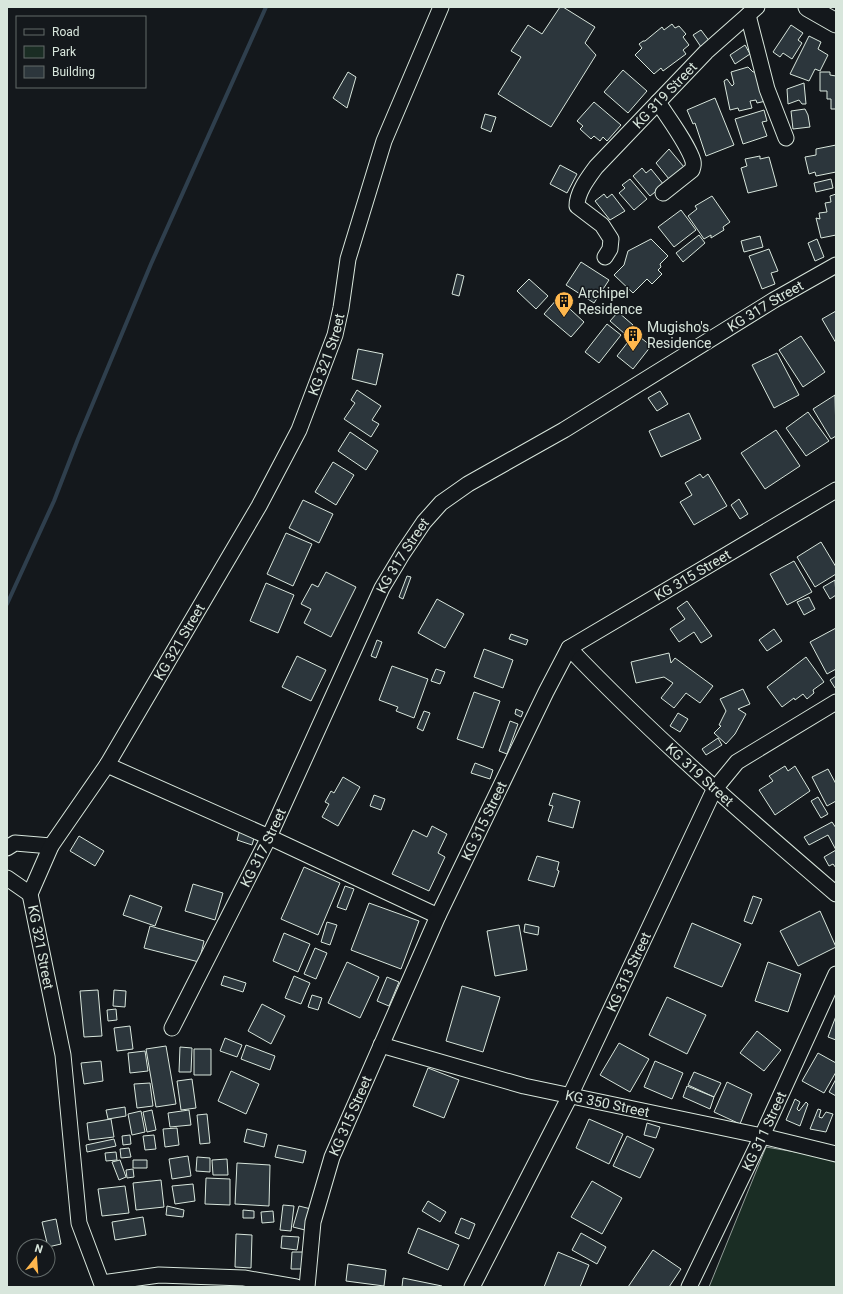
<svg xmlns="http://www.w3.org/2000/svg" width="843" height="1294" font-family="Roboto,sans-serif">
  <rect width="100%" height="100%" fill="#14181c"/>
  <path fill="#1a2d24" stroke="#939e99" d="M766,1147l70,12v128h-127z"/>
  <g fill="none" stroke-linecap="round" stroke-linejoin="round">
    <path stroke="#2f3f4d" stroke-width="4" d="M7,604l47,-103 24,-62 73,-175 115,-257"/>
  </g>
  <path fill="#2c363c" stroke="#d8e6dc" d="M560,7h3l32,20 -10,16 11,12 -45,72 -53,-33 23,-37 -10,-6 17,-26 14,9z
    M672,24l3,4 4,-2 7,8 -3,3 6,8 -6,5 3,4 -23,17 -2,-3 -7,6 -19,-19 7,-7 -3,-4 4,-3h2l17,-14 2,3z
    M791,25l12,8 -5,7 4,3 -10,16 -9,-6 -3,4 -7,-5z
    M701,30l9,12 -9,5 -8,-12z
    M809,36l12,6 -3,7 10,6 -8,16 -5,-2 -6,12 -19,-7z
    M745,45l5,9 -15,10 -5,-9z
    M748,67l5,5 6,-1 7,30 -9,2 -1,-3 -6,1 2,7 -13,3 -1,-3 -8,2 -6,-29 3,-2 5,7 2,-2 -3,-12z
    M623,70l24,21 -19,22 -24,-21z
    M348,72l8,5 -9,31 -14,-10z
    M820,72h10v3l6,1v33h-5v-10h-4v-8h-7z
    M804,83l2,21h-4l-3,-4 -11,4 -1,-15z
    M715,98l19,47 -28,11 -11,-33 -2,1 -6,-14z
    M594,102l27,23 -14,16 -4,-4 -3,4 -6,-5 -3,3 -11,-10 3,-3 -6,-5z
    M805,109l3,6 2,12 -17,2 -2,-18z
    M764,110l3,11 -5,1 5,14 -24,8 -8,-25z
    M485,114l11,3 -5,15 -10,-4z
    M836,145v27l-20,4 -1,-4 -6,2 -4,-17 11,-2v-6z
    M669,149l15,18 -15,12 -13,-16z
    M760,156v3l9,-2 8,29 -29,7 -7,-25 6,-2 -2,-7z
    M560,165l17,9 -10,19 -17,-9z
    M642,168l4,5 5,-4 13,16 -14,11 -17,-20z
    M630,179l17,20 -13,11 -15,-17 6,-5 -3,-3z
    M831,179l2,9 -17,4 -2,-9z
    M604,194l3,4 5,-4 13,17 -15,9 -15,-19z
    M836,194v41l-15,3 -5,-20 4,1 -1,-6 8,-1 -2,-9 6,-1 -1,-6z
    M712,196l18,26 -7,5 1,3 -13,8v-3l-7,4 -16,-23 9,-7 -2,-3z
    M681,210l15,20 -22,17 -16,-20z
    M699,235l6,8 -22,19 -7,-9z
    M760,236l3,11 -19,5 -3,-11z
    M651,239l17,17 -8,8 1,3 -3,3 4,4 -10,10 -5,-5 -14,14 -19,-18 10,-10 4,-14z
    M817,239l7,18 -9,4 -7,-18z
    M769,249l9,22 -7,2 4,11 -13,5 -13,-33z
    M581,262l28,18 -15,23 -28,-18z
    M457,274l7,2 -5,20 -7,-2z
    M529,279l19,17 -12,13 -19,-18z
    M558,298l26,24 -13,15 -27,-23z
    M836,311v32l-14,-24z
    M618,312l15,13 -8,9 -15,-13z
    M607,324l14,11 -22,28 -14,-11z
    M635,333l16,13 -18,23 -16,-13z
    M801,336l24,36 -22,15 -24,-37z
    M358,349l25,5 -7,31 -24,-6z
    M777,353l22,42 -25,13 -22,-43z
    M357,390l24,16 -9,14 7,4 -8,13 -27,-18 11,-16 -4,-3z
    M660,391l8,13 -11,7 -9,-13z
    M835,395l1,41 -5,3 -18,-30z
    M808,412l21,29 -23,15 -20,-28z
    M689,413l12,26 -40,18 -12,-26z
    M776,430l24,36 -35,23 -24,-36z
    M350,432l28,19 -12,19 -28,-19z
    M333,462l21,13 -18,30 -21,-13z
    M700,474l3,4 5,-4 19,32 -33,19 -14,-23 12,-7 -7,-12z
    M739,499l9,15 -8,5 -9,-14z
    M303,500l30,14 -14,29 -30,-15z
    M286,533l26,11 -19,42 -26,-12z
    M821,542l15,25v7l-21,13 -18,-30z
    M794,561l18,31 -25,13 -17,-31z
    M326,572l30,15 -25,50 -27,-14 7,-14 -10,-5 11,-20 6,3z
    M407,576l4,1 -8,22 -4,-2z
    M835,580l1,15 -6,4 -7,-12z
    M266,583l28,12 -16,38 -28,-12z
    M809,597l6,12 -11,6 -7,-13z
    M437,599l27,15 -19,34 -27,-15z
    M687,601l25,35 -11,7 -7,-11 -15,10 -9,-13 15,-10 -8,-11z
    M836,628v41l-9,5 -17,-32z
    M774,629l8,12 -15,10 -8,-11z
    M511,634l17,6 -2,5 -17,-6z
    M377,640l5,2 -6,16 -5,-2z
    M484,649l29,11 -10,28 -29,-11z
    M669,653l2,10 4,-5 38,28 -13,17 -14,-10 -12,15 -13,-10 12,-15 -9,-6 -28,6 -5,-21z
    M297,656l29,14 -15,31 -29,-14z
    M806,657l18,25 -11,8 1,3 -7,6 -4,-5 -8,6 -1,-2 -12,9 -15,-20z
    M392,666l36,13 -14,39 -18,-7 2,-4 -19,-7z
    M436,669l9,3 -5,12 -9,-3z
    M836,676v11l-1,1 -5,-8z
    M743,689l7,15 -12,5 8,5 -11,20 -9,10 -12,-11 7,-7 -2,-1 7,-14 -6,-12z
    M474,692l26,9 -17,47 -26,-9z
    M516,709l7,3 -2,5 -6,-3z
    M424,711l6,2 -7,18 -6,-3z
    M678,713l10,6 -8,13 -10,-6z
    M510,721l8,3 -11,30 -8,-3z
    M718,738l4,7 -16,10 -4,-6z
    M475,763l18,7 -3,9 -19,-6z
    M785,766l3,5 7,-5 15,25 -35,24 -16,-25 14,-9 -4,-5z
    M828,769l8,15v17l-9,5 -15,-29z
    M343,777l17,10 -22,39 -16,-9 7,-13 -4,-2 6,-11 3,2z
    M553,793l27,8 -7,27 -25,-7 5,-15 -4,-1z
    M374,795l11,4 -4,11 -11,-4z
    M818,797l10,17 -7,4 -10,-17z
    M832,822l4,6v40l-3,-4 -4,2 -5,-9 12,-7 -8,-15 -19,10 -5,-8z
    M241,826l15,5 -4,14 -15,-5z
    M432,826l15,8 -9,19 7,4 -16,34 -37,-17 21,-44 14,7z
    M79,836l25,15 -9,15 -25,-15z
    M537,856l22,6 -2,8 2,1 -5,16 -26,-7z
    M304,867l36,16 -22,52 -37,-16z
    M193,884l30,9 -8,27 -30,-9z
    M345,886l9,3 -8,21 -9,-3z
    M130,895l32,12 -7,19 -32,-11z
    M753,896l9,3 -10,25 -8,-3z
    M369,903l50,18 -18,48 -50,-19z
    M820,911l16,36 -38,19 -18,-35z
    M327,922l10,3 -7,20 -9,-3z
    M692,923l49,21 -19,43 -48,-20z
    M525,924l14,3 -1,8 -14,-3z
    M519,925l8,45 -32,6 -8,-45z
    M150,926l54,15 -5,21 -55,-14z
    M284,933l26,11 -12,28 -25,-11z
    M315,948l12,5 -11,26 -12,-5z
    M347,962l32,15 -19,41 -32,-15z
    M768,962l33,12 -13,38 -33,-11z
    M224,976l22,7 -3,9 -22,-7z
    M294,976l16,7 -9,21 -16,-6z
    M387,977l12,5 -10,24 -12,-5z
    M462,986l38,11 -17,55 -37,-11z
    M98,990l4,46 -18,1 -4,-46z
    M114,990l12,1 -1,16 -12,-1z
    M312,995l10,3 -4,12 -10,-3z
    M667,997l39,18 -19,39 -38,-19z
    M262,1004l23,12 -14,28 -23,-13z
    M116,1009l1,11 -9,1 -1,-11z
    M836,1016v24l-8,-3z
    M130,1026l3,23 -16,2 -3,-23z
    M757,1031l24,19 -17,21 -24,-18z
    M225,1038l17,7 -5,12 -17,-6z
    M619,1043l30,16 -19,33 -30,-17z
    M246,1045l29,11 -5,14 -29,-11z
    M166,1046l10,58 -20,3 -10,-58z
    M180,1047l12,1 -1,24h-12z
    M194,1049h17v26h-17z
    M145,1051l3,20 -18,2 -2,-20z
    M818,1053l18,10v9l-12,21 -22,-12z
    M101,1061l2,20 -19,3 -3,-21z
    M655,1061l28,12 -11,26 -28,-12z
    M428,1068l31,12 -15,38 -31,-12z
    M231,1071l28,13 -13,30 -28,-13z
    M694,1072l27,11 -7,14 -26,-12z
    M192,1079l4,29 -15,2 -4,-29z
    M836,1079v17l-7,-4z
    M727,1082l25,12 -12,30 -26,-12z
    M150,1083l3,23 -16,2 -3,-24z
    M687,1086l27,11 -4,12 -27,-12z
    M795,1099l5,3 -3,7 2,2 7,-9 2,2 -8,22 -14,-6z
    M125,1107l1,9 -18,3 -2,-9z
    M818,1109l3,1 -2,7 3,1 4,-6 7,2 -7,18 -16,-3z
    M152,1110l4,20 -9,2 -4,-20z
    M189,1110l2,15 -21,2 -2,-14z
    M141,1111l4,21 -13,3 -4,-21z
    M207,1114l3,29 -10,1 -3,-29z
    M111,1119l3,18 -25,3 -2,-17z
    M589,1119l34,15 -14,30 -33,-16z
    M647,1123l13,4 -4,11 -12,-3z
    M177,1128l2,17 -14,2 -2,-18z
    M247,1129l20,5 -3,13 -20,-5z
    M130,1135l1,9 -8,1 -1,-9z
    M154,1135l2,14 -11,1 -2,-14z
    M627,1136l27,13 -14,29 -27,-12z
    M114,1139l2,7 -29,6 -1,-7z
    M278,1145l28,6 -3,12 -28,-6z
    M129,1148l2,9 -10,1 -1,-9z
    M116,1152l1,8 -11,1 -1,-8z
    M188,1156l3,20 -19,3 -3,-20z
    M197,1157l13,1v14l-14,-1z
    M227,1159l1,16h-15l-1,-15z
    M120,1160l6,17 -7,3 -7,-18z
    M133,1160h14v8h-14z
    M237,1163l33,2 -1,41 -34,-2z
    M133,1169l1,8 -7,1 -1,-8z
    M206,1178l24,1v26l-25,-1z
    M161,1180l3,27 -28,3 -3,-27z
    M592,1181l30,17 -20,36 -31,-17z
    M193,1184l2,17 -20,3 -3,-18z
    M125,1186l4,27 -27,3 -4,-27z
    M428,1201l18,11 -6,10 -18,-11z
    M283,1205l11,1 -3,25 -11,-1z
    M167,1206l17,4 -1,7 -17,-2z
    M299,1206l12,3 -6,21 -12,-3z
    M243,1210l11,1v7h-11z
    M273,1211l1,11 -12,1 -1,-11z
    M143,1217l3,18 -31,5 -3,-18z
    M461,1218l14,6 -6,15 -14,-6z
    M56,1219l5,25 -13,3 -6,-25z
    M418,1228l41,17 -11,25 -40,-17z
    M581,1233l25,14 -9,17 -25,-14z
    M236,1234l16,1 -1,33 -16,-1z
    M282,1236l17,1 -2,13 -16,-2z
    M653,1250l28,19 -12,18h-41z
    M292,1252h14v17h-15z
    M558,1252l31,13 -9,22h-36z
    M348,1264l38,6 -2,16 -38,-5z
    M403,1278l39,8 -1,1h-39z"/>
  <g fill="none" stroke-linecap="round" stroke-linejoin="round">
    <defs>
      <g id="minor">
        <path d="M748,15l19,74 19,49"/>
        <path d="M658,102c10,16 30,42 35,59 1,4 0,6 -1,9l-29,23"/>
        <path id="s1" d="M605,257l5,-8 1,-10 -9,-14 -25,-19c0,-14 11,-28 19,-39l110,-115 51,-45"/>
        <path id="s2" d="M569,648c84,88 175,167 267,246"/>
        <path d="M107,765l162,72 169,79"/>
        <path d="M7,848l8,-5 36,3"/>
        <path d="M7,878l23,16"/>
        <path id="s3" d="M172,1028l97,-191 113,-249 21,-35 21,-31 17,-19 27,-19 96,-54 210,-130 62,-35"/>
        <path id="s4" d="M381,1045l143,41 238,50 74,18"/>
        <path d="M102,1283l57,-8 85,3 52,9"/>
        <path id="s5" d="M103,1287l-24,-64 -16,-168 -33,-161 21,-48 56,-81 152,-259 40,-76 36,-95 6,-27 7,-49 36,-118 57,-134"/>
        <path id="s6" d="M307,1287l6,-65 19,-65 106,-241 108,-224 23,-44 267,-158"/>
        <path id="s7" d="M472,1287l98,-191 144,-306 23,-28 99,-60"/>
        <path id="s8" d="M689,1287l73,-151 74,-162"/>
      </g>
      <path id="major" d="M808,7l28,16"/>
    </defs>
    <use href="#minor" stroke="#d8e6dc" stroke-width="17"/>
    <use href="#major" stroke="#d8e6dc" stroke-width="21"/>
    <use href="#minor" stroke="#14181c" stroke-width="15"/>
    <use href="#major" stroke="#14181c" stroke-width="19"/>
  </g>
  <defs>
    <symbol id="building-pin" viewBox="-11 -11 22 30"><path d="M0 17L-7.5 6A9.5 9.5 0 1 1 7.5 6Z" fill="#ffb74d" stroke="#14181c"/><path d="M-4-6H4V6H1V3H-1V6H-4ZM-2.5-4.3h1.7v1.8h-1.7ZM.8-4.3h1.7v1.8H.8ZM-2.5-1h1.7V.8h-1.7ZM.8-1h1.7V.8H.8Z" fill="#111"/></symbol>
  </defs>
  <g fill-rule="evenodd">
    <use href="#building-pin" x="553" y="290" width="22" height="30"/>
    <use href="#building-pin" x="622" y="324" width="22" height="30"/>
  </g>
  <g text-anchor="middle" dominant-baseline="central" stroke-width="3" stroke-linejoin="round" paint-order="stroke">
    <g font-size="14" fill="#d8e6dc" stroke="#14181c">
      <text stroke="none"><textPath href="#s1" startOffset="211">KG 319 Street</textPath></text>
      <text stroke="none"><textPath href="#s3" startOffset="971">KG 317 Street</textPath></text>
      <text stroke="none"><textPath href="#s5" startOffset="1019">KG 321 Street</textPath></text>
      <text stroke="none"><textPath href="#s3" startOffset="526">KG 317 Street</textPath></text>
      <text stroke="none"><textPath href="#s6" startOffset="838">KG 315 Street</textPath></text>
      <text stroke="none"><textPath href="#s5" startOffset="695">KG 321 Street</textPath></text>
      <text stroke="none"><textPath href="#s2" startOffset="182">KG 319 Street</textPath></text>
      <text stroke="none"><textPath href="#s6" startOffset="502">KG 315 Street</textPath></text>
      <text stroke="none"><textPath href="#s3" startOffset="202">KG 317 Street</textPath></text>
      <text transform="translate(41 947) rotate(79)">KG 321 Street</text>
      <text stroke="none"><textPath href="#s7" startOffset="352">KG 313 Street</textPath></text>
      <text stroke="none"><textPath href="#s4" startOffset="234">KG 350 Street</textPath></text>
      <text stroke="none"><textPath href="#s6" startOffset="178">KG 315 Street</textPath></text>
      <text stroke="none"><textPath href="#s8" startOffset="173">KG 311 Street</textPath></text>
    </g>
    <g font-size="14" fill="#d8e6dc" stroke="#14181c" text-anchor="start">
      <text x="578" y="293">Archipel<tspan x="578" dy="16">Residence</tspan></text>
      <text x="647" y="327">Mugisho's<tspan x="647" dy="16">Residence</tspan></text>
    </g>
  </g>
  <rect width="843" height="1294" fill="none" stroke="#d8e6dc" stroke-width="16"/>
  <rect x="16" y="16" width="130" height="72" fill="#14181c" stroke="#626a69"/>
  <rect x="24" y="29" width="20" height="6" fill="#14181c" stroke="#626a69"/>
  <text x="52" y="36" font-size="12" fill="#d8e6dc">Road</text>
  <rect x="24" y="46" width="20" height="12" fill="#1a2d24" stroke="#626a69"/>
  <text x="52" y="56" font-size="12" fill="#d8e6dc">Park</text>
  <rect x="24" y="66" width="20" height="12" fill="#2c363c" stroke="#626a69"/>
  <text x="52" y="76" font-size="12" fill="#d8e6dc">Building</text>
  <g transform="translate(36 1258) rotate(17)"><circle r="19" fill="#14181c" stroke="#626a69"/>
  <path d="M0-3L7 15L0 10L-7 15Z" fill="#ffb74d"/>
  <text y="-6" font-size="11" font-weight="bold" text-anchor="middle" fill="#d8e6dc">N</text>
  </g>
</svg>
